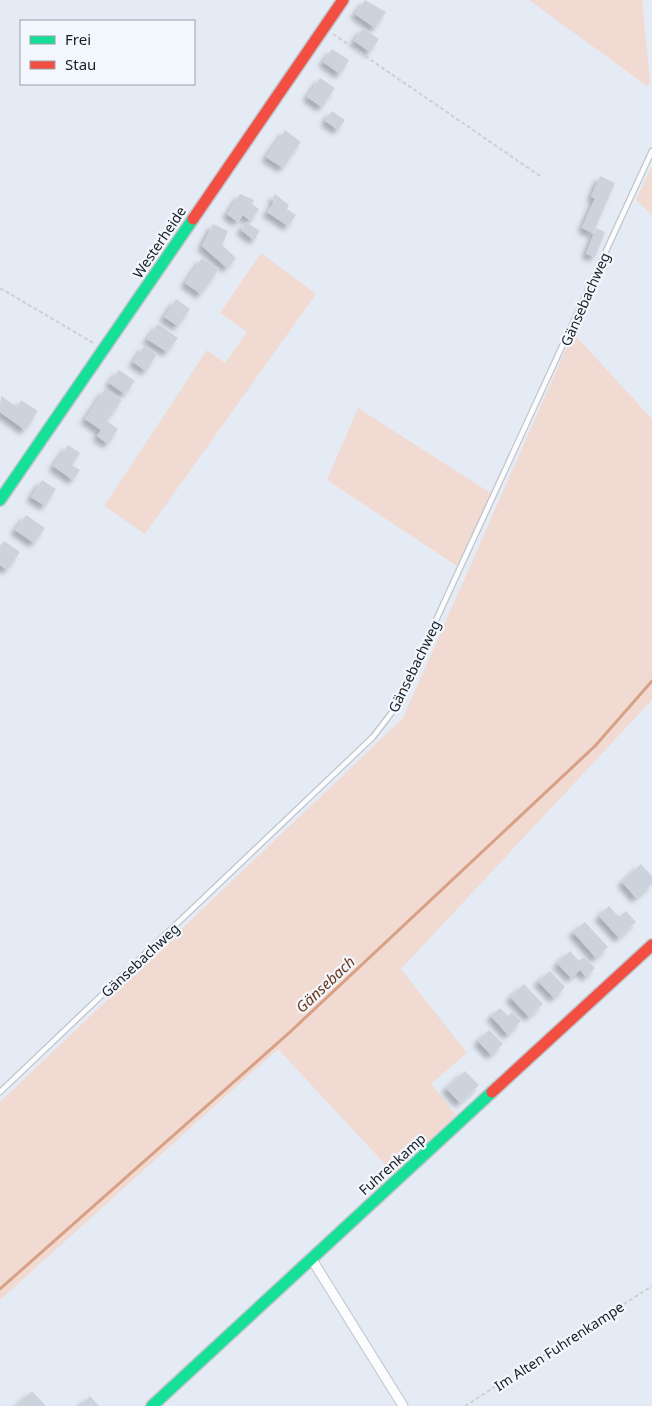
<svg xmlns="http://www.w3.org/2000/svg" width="652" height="1406" font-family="'Noto Sans',sans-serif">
  <defs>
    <filter id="shadow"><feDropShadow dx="-4.5" dy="4.5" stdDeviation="2.5" flood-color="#0004"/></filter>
  </defs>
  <rect width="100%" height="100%" fill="#e5ebf4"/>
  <path fill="#f1dad2" d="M529,0h113l8,82 -3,4z
    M652,166v49l-16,-15z
    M261,253l55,41 -171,240 -41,-28 103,-156 18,13 22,-31 -27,-19z
    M573,333l79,86v281l-251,269 66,84 -36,31 25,31 -62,59 -116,-125 -278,251v-198l403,-384z
    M358,408l134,86 -35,72 -130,-86z"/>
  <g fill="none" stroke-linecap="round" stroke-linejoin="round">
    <path stroke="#d8a085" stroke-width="3" d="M0,1289l290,-257 305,-286 57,-65"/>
  </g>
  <path fill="#cdd3dd" filter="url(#shadow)" d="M365,0l21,12 -11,16 -20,-14z
    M363,28l16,11 -9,13 -16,-11z
    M332,49l17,11 -9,14 -17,-12z
    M320,78l15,10 -13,19 -15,-10z
    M332,111l13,9 -7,10 -13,-9z
    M285,130l16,12 -18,26 -17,-11z
    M600,176l15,7 -22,50 -11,-5 13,-30 -4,-1z
    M240,194l14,6 -2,4 7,5 -8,12 -8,-6 -5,7 -11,-8z
    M275,194l14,11 -2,4 9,6 -8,11 -21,-14 8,-11 -3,-2z
    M246,222l14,9 -6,9 -13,-10z
    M213,224l15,7 -6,14 14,13 -9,10 -25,-22z
    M596,228l9,4 -10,25 -9,-3z
    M202,258l17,11 -18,25 -16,-11z
    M176,299l14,10 -12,17 -14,-9z
    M158,324l20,14 -11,14 -20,-13z
    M144,346l13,8 -11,17 -13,-9z
    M119,370l16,11 -10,13 -16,-11z
    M105,389l17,11 -15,21 11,8 -10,15 -11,-8 4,-6 -16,-11z
    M1,396l16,11 4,-7 17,11 -13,19 -25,-18z
    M68,445l12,8 -8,12 8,5 -7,10 -20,-14z
    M42,480l14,9 -11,17 -14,-9z
    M26,515l19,13 -11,15 -19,-13z
    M4,541l16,11 -13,18 -7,-5v-19z
    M641,864l11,12v8l-16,14 -14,-16z
    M609,906l10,11 7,-6 10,11 -17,16 -20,-22z
    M585,922l23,25 -12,11 -23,-26z
    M570,951l9,10 5,-4 11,11 -9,9 -6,-7 -9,8 -14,-15z
    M550,971l15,16 -11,11 -16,-17z
    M524,984l19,20 -14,13 -19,-20z
    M500,1008l8,8 4,-4 9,9 -13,14 -17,-19z
    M489,1030l14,14 -12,11 -13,-14z
    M465,1071l14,14 -19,18 -14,-15z
    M32,1391l14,15h-30z
    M90,1396l9,10h-20z"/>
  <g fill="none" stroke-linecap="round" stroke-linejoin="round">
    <defs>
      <path id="lane" d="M0,1092l373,-355 23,-30 256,-556"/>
      <path id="street" d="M311,1258l92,148"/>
      <path id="fast" d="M0,500l193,-281
        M152,1406l340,-314"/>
      <path id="jam" d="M193,219l150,-219
        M492,1092l160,-147"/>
    </defs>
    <use href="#lane" stroke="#c0c4cb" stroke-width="7"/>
    <use href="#street" stroke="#c0c4cb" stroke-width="11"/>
    <use href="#fast" stroke="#c0c4cb" stroke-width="14"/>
    <use href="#jam" stroke="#c0c4cb" stroke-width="14"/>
    <path stroke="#ced0d3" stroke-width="2" stroke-dasharray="4 2.5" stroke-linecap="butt" d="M333,34l207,142
      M0,288l95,56
      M465,1406l187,-120"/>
    <use href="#lane" stroke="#fbfcfd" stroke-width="4.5"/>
    <use href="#street" stroke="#fbfcfd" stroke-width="9"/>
    <use href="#fast" stroke="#16e098" stroke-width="11"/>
    <use href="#jam" stroke="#f24e42" stroke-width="11"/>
  </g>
  <g text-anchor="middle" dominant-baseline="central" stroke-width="4.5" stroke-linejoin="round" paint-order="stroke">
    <g font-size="14" fill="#191d22" stroke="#f2f7fd">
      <text transform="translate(159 242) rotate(-56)">Westerheide</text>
      <text transform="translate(585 299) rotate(-66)">Gänsebachweg</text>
      <text transform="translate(414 666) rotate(-64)">Gänsebachweg</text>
      <text transform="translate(140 960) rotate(-43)">Gänsebachweg</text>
      <text transform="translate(392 1164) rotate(-42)">Fuhrenkamp</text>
      <text transform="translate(559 1346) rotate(-33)">Im Alten Fuhrenkampe</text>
    </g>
    <g font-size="15" font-style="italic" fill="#6e3719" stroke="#f2f7fd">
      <text transform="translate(325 984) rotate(-43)">Gänsebach</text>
    </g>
  </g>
  <rect x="20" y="20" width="175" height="65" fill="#f2f7fd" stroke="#9ba0a5"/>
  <rect x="30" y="36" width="25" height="8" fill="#16e098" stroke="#9ba0a5"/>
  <text x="65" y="45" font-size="15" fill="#191d22">Frei</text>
  <rect x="30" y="61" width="25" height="8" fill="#f24e42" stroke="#9ba0a5"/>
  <text x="65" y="70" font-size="15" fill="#191d22">Stau</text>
</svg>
